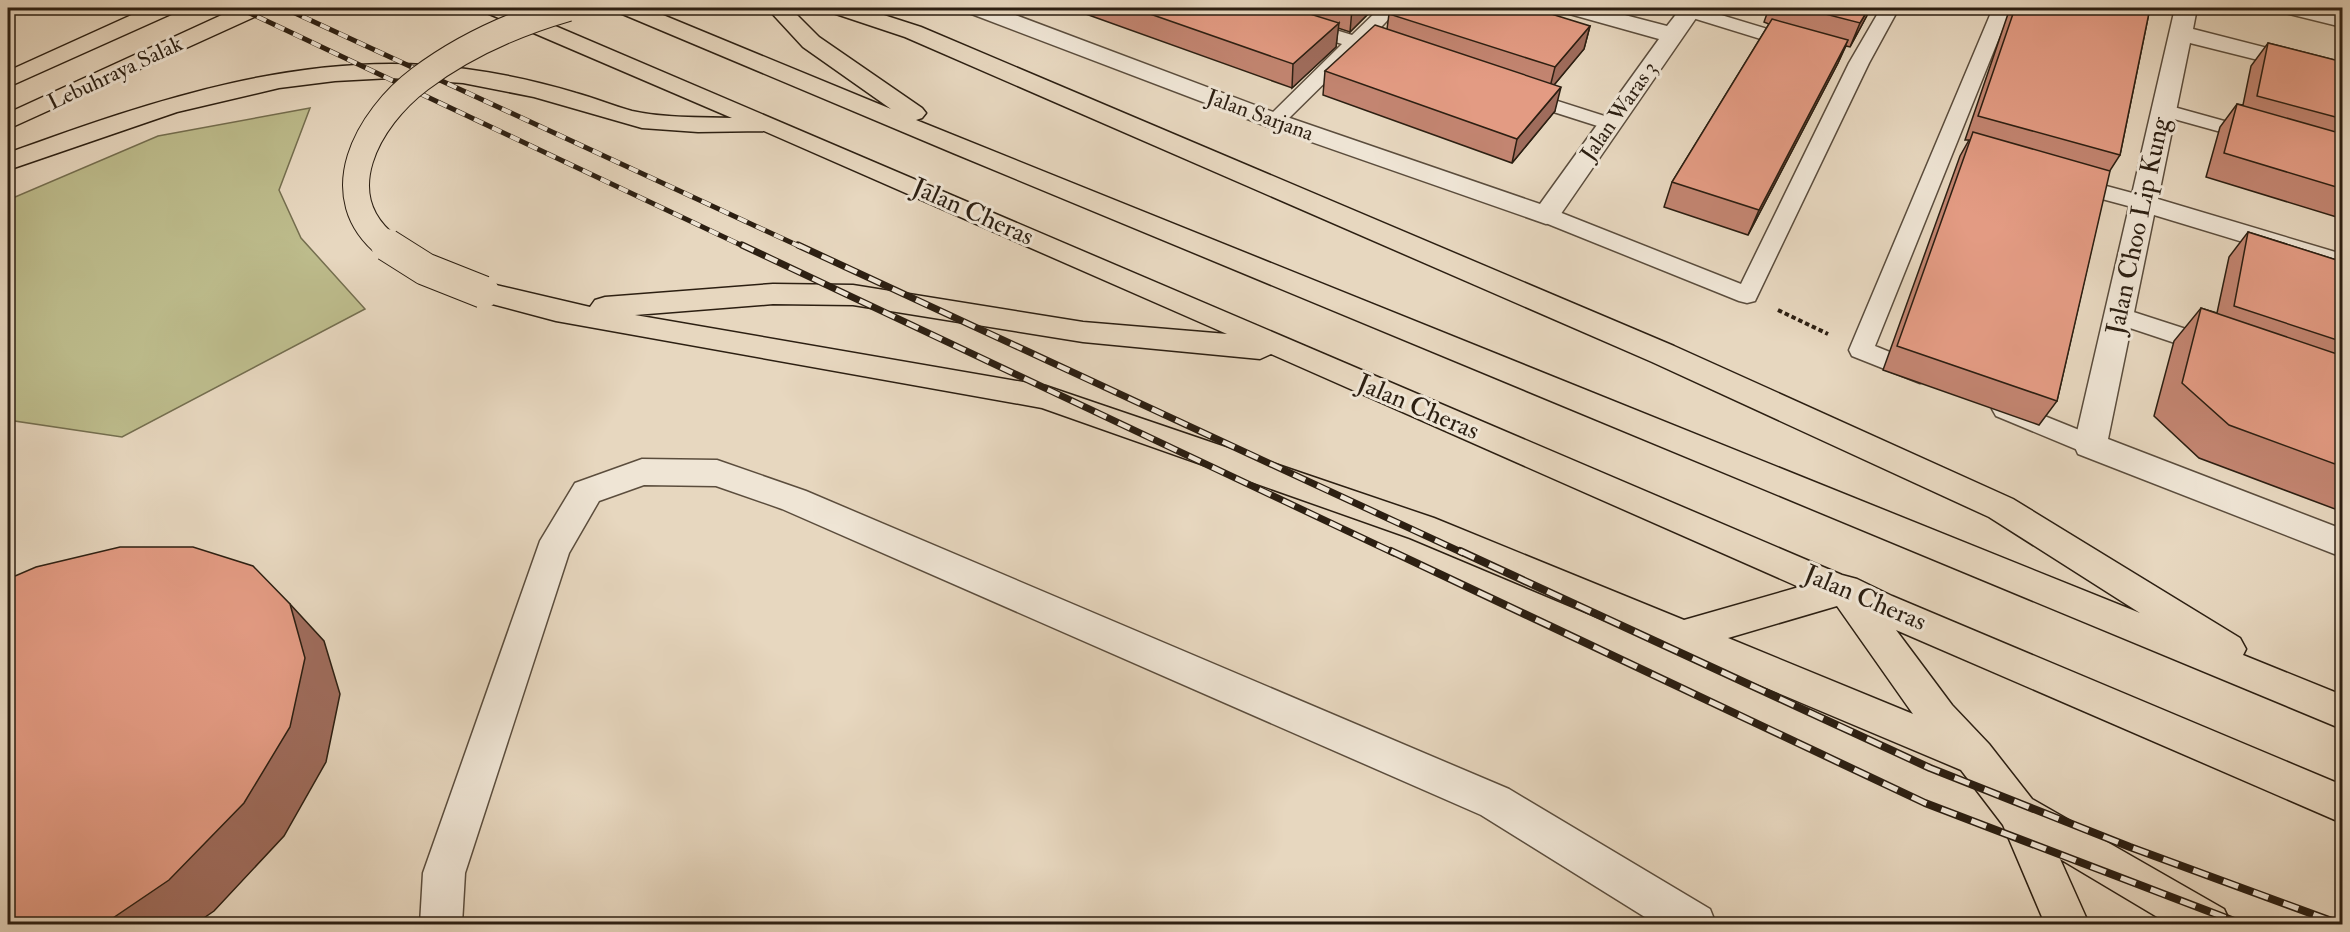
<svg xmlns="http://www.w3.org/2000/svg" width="2350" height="932" font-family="'IM FELL Double Pica',serif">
  <rect width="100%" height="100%" fill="#e7d7bf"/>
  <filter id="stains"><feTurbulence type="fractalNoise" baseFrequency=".00333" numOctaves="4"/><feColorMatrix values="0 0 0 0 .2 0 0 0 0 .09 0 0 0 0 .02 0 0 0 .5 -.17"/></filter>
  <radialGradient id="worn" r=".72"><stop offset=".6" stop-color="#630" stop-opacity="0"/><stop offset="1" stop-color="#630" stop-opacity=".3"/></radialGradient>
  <path fill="#bdbc8c" stroke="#746e4f" stroke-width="1.5" d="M310,108l-31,82 22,48 64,71 -243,128 -114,-17v-220l150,-64z"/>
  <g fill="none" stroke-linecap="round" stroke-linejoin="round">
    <defs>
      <path id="lane" d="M1236,8h27l89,27 28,-27h19l-30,32 30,9 3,4 -10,6 -33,-10 -77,76h-14l-3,-4 3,-4 74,-73 -104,-32z
        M1683,8h15l106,32 3,4 -10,6 -7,-2 -107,-33 -2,-4z
        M1881,8h18l-30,55 -114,238 -8,2 -8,-2 -201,-81 -3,-5 3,-5h16l187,74 108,-221z
        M1993,8h18l-136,338 54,22 4,6 -4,6 -9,3 -68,-27 -3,-6z
        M1523,90l94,30 3,4 -3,4 -7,2 -94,-30 -3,-4 3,-4z
        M2163,104l101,28 3,4 -3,4 -7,2 -101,-28 -3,-4 3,-4z
        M2069,176l82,22 3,5 -3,5 -8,2 -82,-22 -3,-5 3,-5z
        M2118,307l105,34 3,6 -3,6 -9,3 -105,-35 -3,-6 3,-6z
        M2005,400l94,38 4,7 -4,7 -9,3 -94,-39 -4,-7 4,-7z"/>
      <path id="street" d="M966,8h31l287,108 256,88 119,-165 -93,-26 -3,-5h35l69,18 14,-18h22l-147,213 -10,3 -280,-98 -297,-113z
        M2175,8h22l-4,21 149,38v14l-152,-38 -32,156 184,55v18l-188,-57 -46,224 234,90v28l-264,-103 -4,-9z
        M2282,8h37l23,5v14l-57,-14z
        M642,459l75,1 89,31 703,298 201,120 6,15h-60l-175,-109 -699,-306 -66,-23 -72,-1 -45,16 -30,52 -104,320 -3,51h-42l3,-51 117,-332 35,-58z"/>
      <path id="highway" d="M147,8h29l-3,5 -165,74v-16z
        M237,8h29l-3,5 -255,116v-16z
        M484,8h29l1329,567 15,4 35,17 450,189v38l-446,-193 56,75 37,39 43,55 192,110 7,15h-62l-109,-65 29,65h-44l-42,-99 -42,-55 -551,-232 -368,-130 -486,-87 -83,-22 -5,-7 5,-7 10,-3 107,25 5,-7 10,-3 168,-13 80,1 230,37 144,12 -463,-203 -66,1 -56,-4 -108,-31 -71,-14 -72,-5 -56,3 -56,7 -102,24 -169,58v-17c146,-53 300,-106 458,-84 37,5 74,13 110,24 19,5 37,13 56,18 32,7 67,6 100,7l-245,-105zM773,304l80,1 230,37 177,17 11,-5 528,233 -115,33 -250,-102 -388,-132 -411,-71zM1837,606l76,108 -185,-76z
        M617,8h29l245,101 -88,-62 -36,-39h23l29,29 103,71 4,5 -4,5 -6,2 1224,493 -151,-96 -337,-155 -747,-325 -72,-24 -3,-5h32l59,19 753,319 339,153 227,139 6,11 -3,6 99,40v34l-1389,-576 -333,-140z"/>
    </defs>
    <use href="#lane" stroke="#5b4d3d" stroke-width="3"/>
    <use href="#street" stroke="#5b4d3d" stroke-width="3"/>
    <use href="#highway" stroke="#2c1f12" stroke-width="3"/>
    <path stroke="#2c1f12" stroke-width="4" stroke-dasharray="4.5 3" stroke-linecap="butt" d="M1778,310l50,24"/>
    <use href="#lane" fill="#efe5d5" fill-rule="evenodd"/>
    <use href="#street" fill="#efe5d5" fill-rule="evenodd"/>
    <use href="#highway" fill="#e7d7bf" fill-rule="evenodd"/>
    <defs>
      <path id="rail-far2" d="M239,8l506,239
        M284,8l517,239"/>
      <path id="rail-far1" d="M742,245l652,308
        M798,245l665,308"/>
      <path id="rail" d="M1391,551l534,252 317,121
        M1460,551l470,217 200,79 210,77"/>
    </defs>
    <use href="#rail-far2" stroke="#2c1f12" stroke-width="5"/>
    <use href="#rail-far1" stroke="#2c1f12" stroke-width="7"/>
    <use href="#rail" stroke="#2c1f12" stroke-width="8"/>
    <use href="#rail-far2" stroke="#efe5d5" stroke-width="4" stroke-dasharray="10" stroke-linecap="butt"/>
    <use href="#rail-far1" stroke="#efe5d5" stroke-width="4.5" stroke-dasharray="13" stroke-linecap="butt"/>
    <use href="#rail" stroke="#efe5d5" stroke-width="5" stroke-dasharray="16" stroke-linecap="butt"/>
    <defs>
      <path id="highway-bridge-far1" d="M389,247c-66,-50 -21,-129 31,-168 44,-33 96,-56 148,-71"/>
      <path id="highway-bridge" d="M387,245l38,24 58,23"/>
    </defs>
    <use href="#highway-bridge-far1" stroke="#2c1f12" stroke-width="28" stroke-linecap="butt"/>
    <use href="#highway-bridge" stroke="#2c1f12" stroke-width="34" stroke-linecap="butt"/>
    <use href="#highway-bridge-far1" stroke="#e7d7bf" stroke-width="26"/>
    <use href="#highway-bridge" stroke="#e7d7bf" stroke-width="32"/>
  </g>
  <path fill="#c38571" stroke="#2c1f12" stroke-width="1.5" d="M1069,8h305l-24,24 -12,-4 -2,19 -44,41z
    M1769,8h102l-21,39 -4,-1 -8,17 -90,172 -84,-28 8,-25 97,-158 -5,-2z
    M2010,8h140l-30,147 -11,17 -52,229 -18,24 -156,-55 77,-214 9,-16h-4z
    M1389,14l201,12 -6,23 -30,36 1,26 -43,52 -189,-68 2,-24 62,-42z
    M2268,43l75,19v157l-137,-42 14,-50 17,-23 6,1 8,-39z
    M2248,232l95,30v250l-144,-54 -45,-42 20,-75 27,-33 16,5 12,-56z"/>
  <path fill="#9f6c5c" stroke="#2c1f12" stroke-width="1.5" d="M1353,8h21l-24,24 2,-23z
    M1869,8h2l-21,39 10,-24z
    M1339,23l-3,24 -44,41 1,-24z
    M1590,26l-6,23 -35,42 6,-24z
    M1848,40l-10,23 -90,172 11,-25z
    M1561,87l-6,24 -43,52 5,-24z
    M290,604l34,37 16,53 -14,68 -42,74 -70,75 -19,13h-91z"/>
  <path fill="#e39b83" stroke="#2c1f12" stroke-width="1.5" d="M1133,8h158l48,15 -46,41z
    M1395,8h137l58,18 -35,41 -166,-53z
    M1802,8h67l-9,15z
    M2015,8h135l-30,147 -142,-39z
    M1772,19l76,21 -89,170 -87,-28z
    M1375,25l186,62 -44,52 -192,-68z
    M2268,43l75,19v57l-86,-23z
    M2237,104l106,30v55l-119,-36z
    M1973,132l137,39 -53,230 -160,-55z
    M2248,232l95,30v80l-109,-36z
    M2201,308l142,48v111l-114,-42 -47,-42z
    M120,547h73l60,19 37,38 15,54 -15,69 -46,76 -75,77 -65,44h-96v-345l28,-12z"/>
  <g text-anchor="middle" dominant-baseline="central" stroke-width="6" stroke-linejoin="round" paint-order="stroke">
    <g font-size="22" fill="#2c1f12" stroke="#efe5d5">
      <text transform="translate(115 73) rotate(-25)">Lebuhraya Salak</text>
      <text transform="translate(1619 111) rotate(-55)">Jalan Waras 3</text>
      <text transform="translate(1260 115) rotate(20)">Jalan Sarjana</text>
    </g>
    <g font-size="26" fill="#2c1f12" stroke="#efe5d5">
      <text transform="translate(973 212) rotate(24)">Jalan Cheras</text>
      <text transform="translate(2138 226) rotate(-78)">Jalan Choo Lip Kung</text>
      <text transform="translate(1418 407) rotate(23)">Jalan Cheras</text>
      <text transform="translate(1865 598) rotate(23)">Jalan Cheras</text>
    </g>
  </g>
  <rect width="2350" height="932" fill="none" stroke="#e7d7bf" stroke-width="30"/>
  <rect x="9" y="9" width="2332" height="914" fill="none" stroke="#2c1f12" stroke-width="3"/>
  <rect x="15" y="15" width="2320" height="902" fill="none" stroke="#2c1f12" stroke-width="1.5"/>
  <rect width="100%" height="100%" filter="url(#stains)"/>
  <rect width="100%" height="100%" fill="url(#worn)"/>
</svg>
